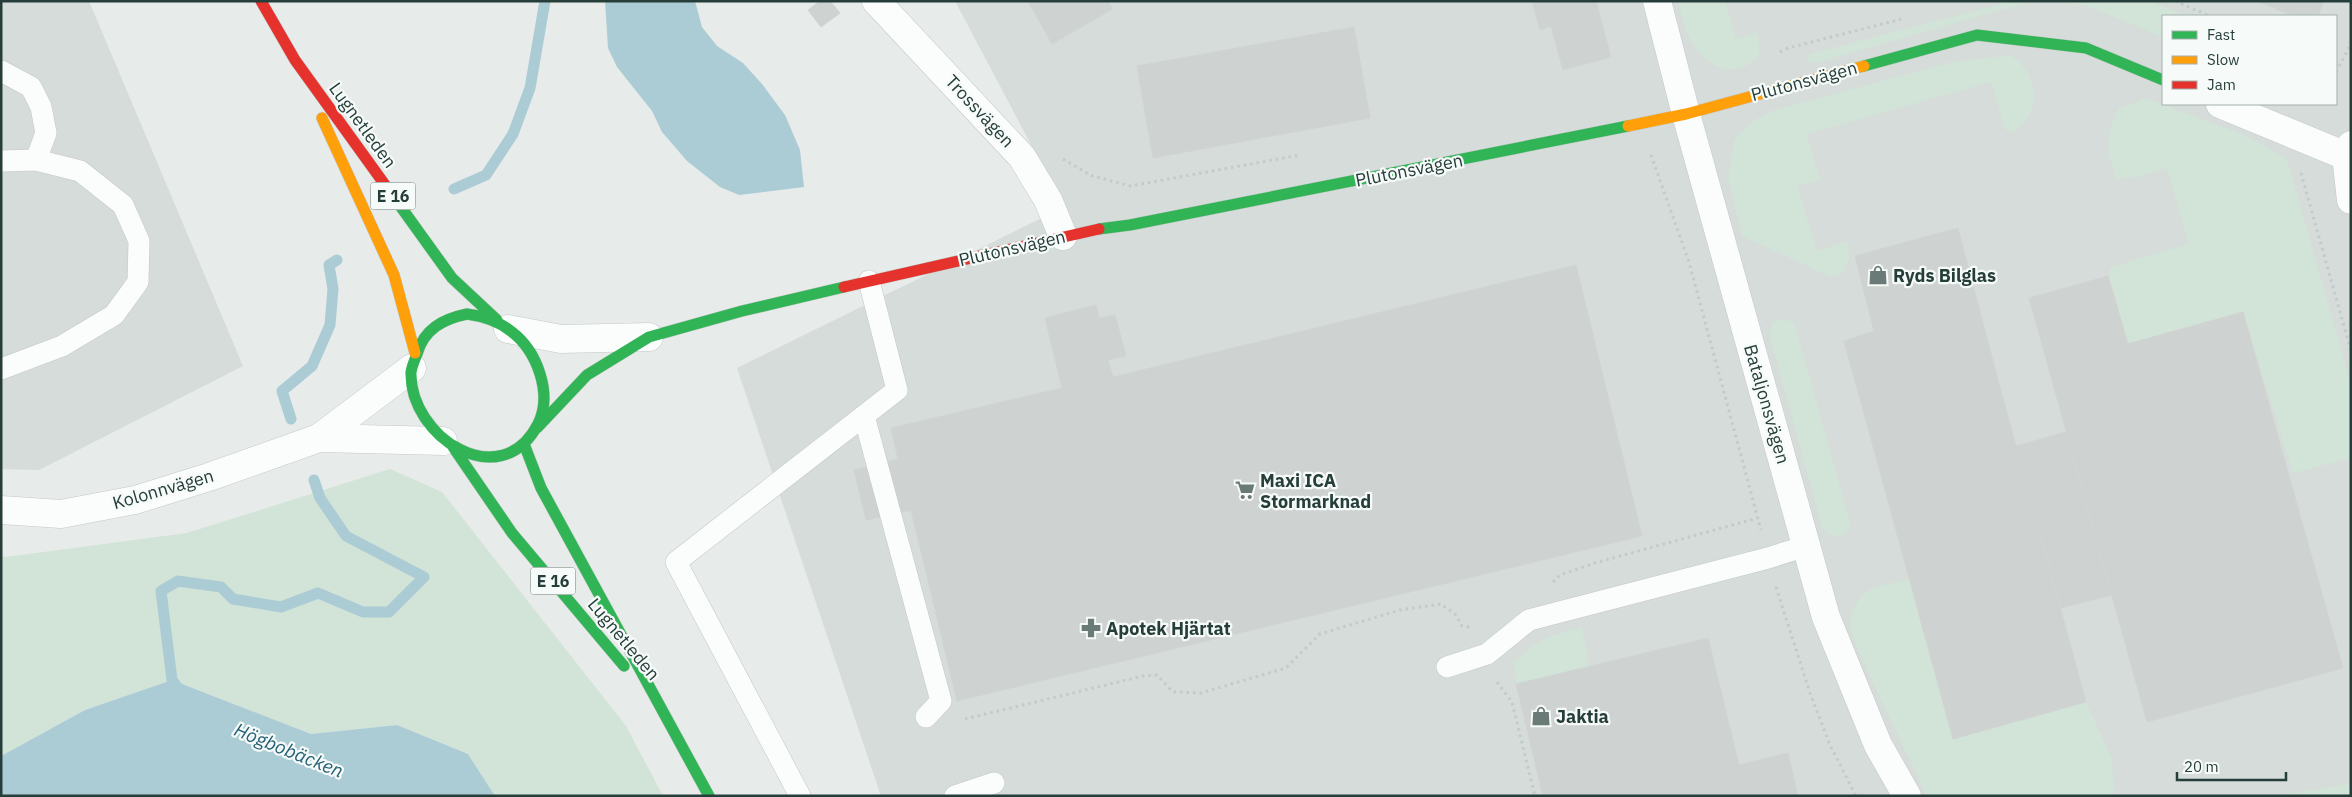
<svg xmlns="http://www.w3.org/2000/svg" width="2352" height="797" font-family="'IBM Plex Sans',sans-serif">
  <rect width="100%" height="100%" fill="#e7ebe9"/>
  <path fill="#d5dcda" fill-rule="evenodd" d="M1,1h88l154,365 -204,104 -38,-1z
    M955,1h1396v795h-1470l-144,-428 327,-161zM2163,16h173v88h-173z"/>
  <path fill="#d2e3d8" d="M1678,1h47l11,38 21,-6 3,22c-23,24 -48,16 -66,-9 -9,-13 -12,-30 -16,-45z
    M2011,1h22l-221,63 -6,-5 4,-5z
    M2046,1h104l36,15h-23v21l-78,-32z
    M2009,55c31,16 35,61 2,78l-6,-4 -14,-47 -184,52 13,47 -23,4 20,66 31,-10 1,17 -6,15 -12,4 -89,-41 -14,-59 6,-37 19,-19 22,-11 177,-48z
    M2146,98l101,38 40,23 64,225v74l-58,15 -50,-161 -115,32 -20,-68 3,-9 78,-23 -22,-76 -31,9 -20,2c-10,-31 -11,-42 3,-71z
    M1782,319l11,3 3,7 55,197 -7,9 -12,1 -10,-9 -52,-190v-8l4,-7z
    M390,469l52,23 184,234 37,70h-168l-27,-42 -71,-29 -86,9 -139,-54 -87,30 -84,46v-200l5,1 181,-24z
    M1910,579l43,160 133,-37 26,57 2,37h-187l-63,-132 -14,-34 2,-18 10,-18 13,-7z
    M1582,627l7,40 -73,17 -2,-22c25,-24 35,-26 68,-35z
    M2351,784v12h-80z"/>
  <path fill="#acccd5" d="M605,1h90l7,26 15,19 26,17 19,21 23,31 15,35 4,37 -65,8 -19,-8 -33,-26 -25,-29 -10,-21 -35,-44 -9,-19z
    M172,680l139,54 86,-9 71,29 27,42h-494v-40l84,-46z"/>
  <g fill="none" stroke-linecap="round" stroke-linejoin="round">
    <path stroke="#acccd5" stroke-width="11" d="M454,189l32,-14 27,-41 17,-46 15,-87
      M291,419l-9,-28 30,-25 18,-41 3,-36 -4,-24 8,-5
      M180,691l-8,-11 -11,-89 17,-10 43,6 12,12 48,8 37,-14 45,19h26l35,-35 -78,-41 -26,-38 -6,-18"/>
  </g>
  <path fill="#ced3d1" stroke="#d0d4d2" d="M820,1h10l10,12 -19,14 -13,-17z
    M1028,1h80l4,8 -60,35z
    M1532,1h64l15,56 -48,13 -12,-44 -11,4z
    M2257,1h67l-6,15h-25z
    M1354,27l16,91 -217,40 -16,-92z
    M1958,228l40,152 -133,37 -21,-76 30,-10 -19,-75z
    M1576,265l66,271 -685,165 -46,-191 -45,10 -12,-50 44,-11 -7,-31 171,-40 -17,-70 51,-13 3,13 16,-3 11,41 -18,4 5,17z
    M2108,276l20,68 -80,22 -19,-68z
    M2243,312l100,356 -196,54 -99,-356z
    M1998,380l88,322 -133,37 -88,-322z
    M2066,432l45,163 -50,13 -45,-162z
    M1708,638l31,127 49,-12 10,43h-255l-27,-112z"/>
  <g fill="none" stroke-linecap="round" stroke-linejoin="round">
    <defs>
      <path id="lane" d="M1,71l30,16 10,20 5,26 -10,27
        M1,161l35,-1 44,11 43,34 16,36 -1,41 -24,33 -52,31 -61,23
        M864,416l77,285 -15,16
        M1447,667l40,-13 42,-34 239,-62 38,-12
        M800,796l-124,-234 221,-172 -28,-109
        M955,796l39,-13"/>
      <path id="street" d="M876,1l146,156 26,43 15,36
        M1657,1l29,113 140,503 52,128 29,51
        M2220,104l126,52
        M2351,145l-5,11 5,44
        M508,329l53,10 88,-2
        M319,438l124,3
        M1,510l60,4 74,-14 74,-23 110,-39 93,-70"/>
      <path id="fast" d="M1864,66l113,-31 109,13 77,32
        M388,189l64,89 45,42
        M1099,229l31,-4 498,-99
        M467,314c16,2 32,7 45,18 25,19 41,62 26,92 -37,72 -129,13 -127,-52 1,-6 4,-13 6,-18 7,-25 26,-35 50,-40z
        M537,428l50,-53 62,-38 93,-26 102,-24
        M524,444l17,44 168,308
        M453,447l59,86 112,133"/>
      <path id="slow" d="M322,118l72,157 21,78
        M1628,126l58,-12 178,-48"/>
      <path id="jam" d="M261,1l34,59 93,129
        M844,287l255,-58"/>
    </defs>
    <use href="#lane" stroke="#c4c8c7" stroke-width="22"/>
    <use href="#street" stroke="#c4c8c7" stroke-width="29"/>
    <use href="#fast" stroke="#c3c9c7" stroke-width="12"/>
    <use href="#slow" stroke="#c3c9c7" stroke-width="12"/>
    <use href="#jam" stroke="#c3c9c7" stroke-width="12"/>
    <path stroke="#c2cbc9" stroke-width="3" stroke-dasharray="2.5 4" stroke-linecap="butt" d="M2175,1l35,15
      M1780,52l8,-4 114,-29
      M2336,72l15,-28
      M1651,155l38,107 72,268
      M1063,159l27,16 40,11 170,-31
      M2301,173l50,178
      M1553,582l7,-7 35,-12 163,-45
      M1776,587l34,106 20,52 26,51
      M1497,682l15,20 23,94
      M965,719l178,-43 14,-1 16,17 28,1 85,-25 34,-34 80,-24 41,-6 15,11 6,11 7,1"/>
    <use href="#lane" stroke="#fbfcfc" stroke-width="21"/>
    <use href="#street" stroke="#fbfcfc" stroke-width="28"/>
    <use href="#fast" stroke="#30b455" stroke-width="11"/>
    <use href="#slow" stroke="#ff9f0a" stroke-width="11"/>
    <use href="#jam" stroke="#e5322d" stroke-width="11"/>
  </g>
  <defs>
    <symbol id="shop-bare" viewBox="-9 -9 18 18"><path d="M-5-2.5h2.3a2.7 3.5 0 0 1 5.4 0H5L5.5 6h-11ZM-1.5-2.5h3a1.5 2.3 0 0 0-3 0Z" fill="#6a7b77" stroke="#f6faf8" stroke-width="2.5" paint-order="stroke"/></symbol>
    <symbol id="supermarket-bare" viewBox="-9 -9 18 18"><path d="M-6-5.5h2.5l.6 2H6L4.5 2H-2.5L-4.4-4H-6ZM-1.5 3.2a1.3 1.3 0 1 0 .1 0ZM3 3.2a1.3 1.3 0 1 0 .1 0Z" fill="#6a7b77" stroke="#f6faf8" stroke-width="2.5" paint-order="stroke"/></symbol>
    <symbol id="pharmacy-bare" viewBox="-9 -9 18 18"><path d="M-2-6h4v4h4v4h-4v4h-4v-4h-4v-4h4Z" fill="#6a7b77" stroke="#f6faf8" stroke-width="2.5" paint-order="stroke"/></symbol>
  </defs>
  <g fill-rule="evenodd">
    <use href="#shop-bare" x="1864" y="261" width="28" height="28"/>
    <use href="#supermarket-bare" x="1231" y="476" width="28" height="28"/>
    <use href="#pharmacy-bare" x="1077" y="614" width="28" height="28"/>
    <use href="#shop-bare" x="1527" y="702" width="28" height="28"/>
  </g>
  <g text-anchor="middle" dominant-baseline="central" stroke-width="4.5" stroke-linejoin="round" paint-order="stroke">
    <g fill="#f6faf8" stroke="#647673" stroke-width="1">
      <rect x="370.5" y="182.5" width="45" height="27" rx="4"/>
      <rect x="530.5" y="567.5" width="45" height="27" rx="4"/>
    </g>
    <g font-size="16" font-weight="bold" fill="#263e3a">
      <text x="393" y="196">E 16</text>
      <text x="553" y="581">E 16</text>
    </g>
    <g font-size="18" fill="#263e3a" stroke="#f6faf8">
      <text transform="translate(1804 81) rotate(-15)">Plutonsvägen</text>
      <text transform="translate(980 111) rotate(47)">Trossvägen</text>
      <text transform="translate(363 125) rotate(54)">Lugnetleden</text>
      <text transform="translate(1409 170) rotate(-11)">Plutonsvägen</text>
      <text transform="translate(1012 248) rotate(-13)">Plutonsvägen</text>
      <text transform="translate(1767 404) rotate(74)">Bataljonsvägen</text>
      <text transform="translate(163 489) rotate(-16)">Kolonnvägen</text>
      <text transform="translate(624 639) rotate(50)">Lugnetleden</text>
    </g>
    <g font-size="18" font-weight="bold" fill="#263e3a" stroke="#f6faf8" text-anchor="start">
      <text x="1893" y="275">Ryds Bilglas</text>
      <text x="1260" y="480">Maxi ICA<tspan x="1260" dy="21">Stormarknad</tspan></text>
      <text x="1106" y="628">Apotek Hjärtat</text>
      <text x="1556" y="716">Jaktia</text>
    </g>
    <g font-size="19" font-style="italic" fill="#246076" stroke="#f6faf8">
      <text transform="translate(289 750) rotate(22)">Högbobäcken</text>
    </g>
  </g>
  <rect width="2352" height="797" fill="none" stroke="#263e3a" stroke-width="5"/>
  <rect x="2162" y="15" width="175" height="90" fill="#f6faf8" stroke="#a3afac"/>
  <rect x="2172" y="31" width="25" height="8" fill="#30b455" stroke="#a3afac"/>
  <text x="2207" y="40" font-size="15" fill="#263e3a">Fast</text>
  <rect x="2172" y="56" width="25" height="8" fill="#ff9f0a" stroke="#a3afac"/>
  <text x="2207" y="65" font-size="15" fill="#263e3a">Slow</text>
  <rect x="2172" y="81" width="25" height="8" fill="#e5322d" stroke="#a3afac"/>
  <text x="2207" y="90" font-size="15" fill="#263e3a">Jam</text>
  <path d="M2177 772v8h109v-8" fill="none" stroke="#263e3a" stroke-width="2.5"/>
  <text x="2184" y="772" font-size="15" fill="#263e3a" stroke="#f6faf8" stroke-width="4" paint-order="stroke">20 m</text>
</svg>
